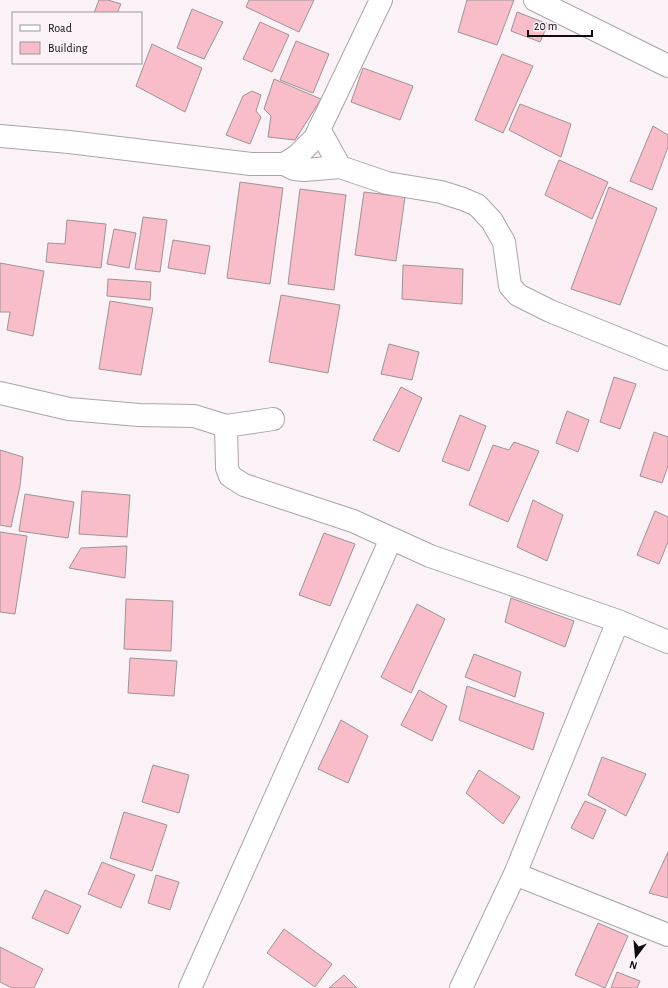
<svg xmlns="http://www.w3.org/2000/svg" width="668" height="988" font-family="'Alegreya Sans',sans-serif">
  <rect width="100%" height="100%" fill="#fbf2f7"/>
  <path fill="#f8bdc9" stroke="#9d9495" d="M99,0h9l13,4 -4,9h-23z
    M249,0h65l-15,32 -53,-25z
    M467,0h47l-17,45 -39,-13z
    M192,9l31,13 -19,37 -27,-11z
    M517,12l31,12 -8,18 -29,-11z
    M260,22l29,13 -17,37 -29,-13z
    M296,41l33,13 -16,39 -33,-13z
    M152,44l50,24 -17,44 -49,-26z
    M502,54l31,12 -30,67 -28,-13z
    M363,68l50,18 -13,34 -49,-18z
    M274,79l47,20 -26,41 -27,-3 3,-21 -7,-7z
    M252,91l9,4 -5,16 5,6 -11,27 -24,-9 17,-39z
    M520,104l51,20 -10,33 -52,-27z
    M653,126l15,9v12l-16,43 -22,-9z
    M559,160l49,22 -16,37 -47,-24z
    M240,182l43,6 -13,96 -43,-6z
    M609,187l48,21 -37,97 -49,-16z
    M300,189l46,6 -12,95 -46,-6z
    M364,192l41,5 -9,64 -41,-6z
    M143,217l24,3 -7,52 -25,-3z
    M67,220l39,4 -5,44 -55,-6 2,-19 17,1z
    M114,229l22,4 -7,35 -22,-4z
    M173,240l37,6 -5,28 -37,-6z
    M0,263l44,8 -11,65 -26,-6 3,-18h-10z
    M403,265l60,4 -1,35 -60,-5z
    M108,279l43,3 -1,18 -43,-4z
    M281,295l59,10 -12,68 -59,-11z
    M110,301l43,7 -12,67 -42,-6z
    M389,344l30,8 -7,28 -31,-6z
    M614,377l22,7 -16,45 -20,-7z
    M401,387l21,11 -23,54 -26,-12z
    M567,411l22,9 -11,32 -22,-9z
    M460,415l26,11 -17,45 -27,-10z
    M654,432l14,5v29l-6,17 -22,-7z
    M514,442l25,9 -31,71 -39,-17 24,-60 16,5z
    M0,450l23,7 -3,29 -9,41 -11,-2z
    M82,491l48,4 -3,42 -48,-3z
    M25,494l49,8 -6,36 -49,-7z
    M533,500l30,15 -16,46 -30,-14z
    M655,511l13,6v25l-9,22 -22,-9z
    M0,532l27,4 -12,78 -15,-2z
    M324,533l31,11 -25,62 -31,-11z
    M127,546l-2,32 -56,-10 12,-20z
    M511,598l63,23 -9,26 -60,-25z
    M126,599l47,2 -2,50 -47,-2z
    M417,604l28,15 -34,74 -30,-16z
    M474,654l47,18 -6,25 -50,-20z
    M130,658l47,3 -3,35 -46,-3z
    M467,686l77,27 -11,37 -74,-30z
    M419,690l28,16 -15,35 -31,-16z
    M341,720l27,16 -20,47 -30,-14z
    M602,757l44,17 -20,42 -38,-21z
    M153,765l36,10 -10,38 -37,-11z
    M479,770l41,27 -17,27 -37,-31z
    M585,801l21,9 -13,29 -22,-11z
    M124,812l43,13 -15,46 -42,-13z
    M668,852v46l-19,-5z
    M102,862l33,13 -14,33 -33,-14z
    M156,875l23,7 -9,28 -22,-7z
    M45,890l36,16 -13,28 -36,-16z
    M598,923l30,13 -23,52 -30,-13z
    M284,929l48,35 -17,23 -48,-34z
    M0,947l43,22 -9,19h-22l-12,-6z
    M617,972l23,9 -3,7h-26z
    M344,975l13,13h-28z"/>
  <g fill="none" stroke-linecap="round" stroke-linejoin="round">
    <defs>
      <path id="minor" d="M535,0l133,66
        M319,129l21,38
        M0,136l69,6 182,22h33l10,5 11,1 35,-3 47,16 54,9 22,7 14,6 15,16 5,9 7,12 6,44 8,9 32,16 118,48
        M284,164l13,-8 18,-18 66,-138
        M0,393l69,16 70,6 55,1 32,10 47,-7
        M226,426l1,42 3,8 14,9 109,36 77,35 188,65 50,21
        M515,874l153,61
        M190,988l201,-449
        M461,988l54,-114 103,-253"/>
    </defs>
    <use href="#minor" stroke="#aba3a7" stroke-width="24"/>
    <use href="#minor" stroke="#fff" stroke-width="22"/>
  </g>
  <rect x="12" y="12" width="130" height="52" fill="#fbf2f7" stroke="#9d9699"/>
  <rect x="20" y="25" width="20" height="6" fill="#ffffff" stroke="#9d9699"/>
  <text x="48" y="32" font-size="12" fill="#0f0c0d">Road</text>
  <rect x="20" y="42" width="20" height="12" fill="#f8bdc9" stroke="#9d9699"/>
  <text x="48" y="52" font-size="12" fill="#0f0c0d">Building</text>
  <g transform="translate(636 956) rotate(196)" stroke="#fbf2f7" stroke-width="3" paint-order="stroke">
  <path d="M0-3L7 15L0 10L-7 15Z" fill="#0f0c0d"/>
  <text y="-6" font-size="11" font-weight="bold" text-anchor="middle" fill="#0f0c0d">N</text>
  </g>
  <path d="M528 30v6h64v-6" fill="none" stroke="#0f0c0d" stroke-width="2"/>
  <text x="534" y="30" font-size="12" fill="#0f0c0d" stroke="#fbf2f7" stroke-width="3" paint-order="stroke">20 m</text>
</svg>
